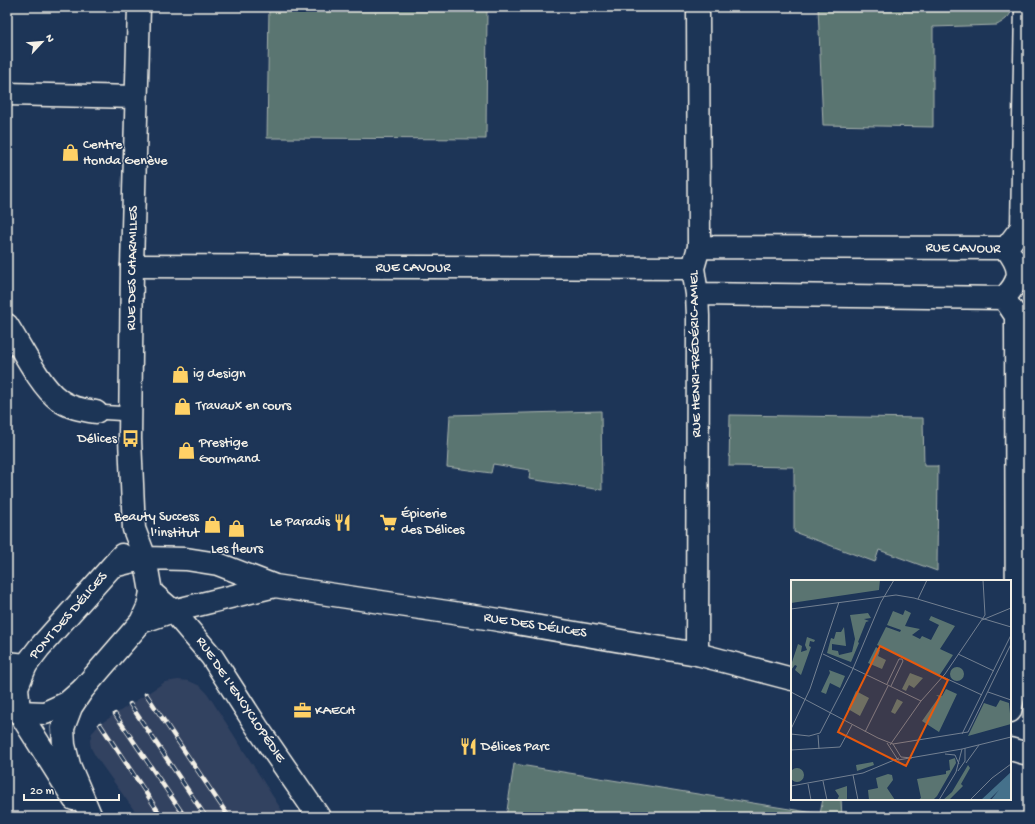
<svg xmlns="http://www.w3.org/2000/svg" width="1035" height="824" font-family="'Gochi Hand',sans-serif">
  <rect width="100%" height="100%" fill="#1d3557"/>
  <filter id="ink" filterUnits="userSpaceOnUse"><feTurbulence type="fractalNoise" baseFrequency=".025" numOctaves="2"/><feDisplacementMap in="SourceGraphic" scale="8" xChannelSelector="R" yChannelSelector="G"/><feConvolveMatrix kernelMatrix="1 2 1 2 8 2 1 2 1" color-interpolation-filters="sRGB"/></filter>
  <g filter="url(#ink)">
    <path fill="#334260" d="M178,680l11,1 11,5 7,7 79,124h-147l-43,-60 -5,-9 -1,-8 2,-7 8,-9 65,-42z"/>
    <path fill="#5a7471" stroke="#a7b2ac" d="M269,7h218l-1,132 -219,-1z
      M818,7h194c0,9 -8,14 -15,18l-64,2v100l-110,-2z
      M601,411l1,79 -73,-11 1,-9 -37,-6 -2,9 -44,-6 3,-52z
      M730,415l193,3 1,48h14l-1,105 -58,-21 -4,12 -81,-30v-65l-65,-1z
      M514,764l306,50 3,-15h18l1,18h-336z"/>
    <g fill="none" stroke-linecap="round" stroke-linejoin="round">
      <defs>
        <path id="lane" d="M96,412l34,2"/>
        <path id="street" d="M7,94l129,3
          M1006,248l16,-21 4,-220
          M132,266l561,2
          M697,294l307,4c18,-19 18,-29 2,-50l-307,-1
          M1004,298l12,18 1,366 -7,29
          M7,325c13,20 33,61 51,74 11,9 25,11 38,13
          M151,592l22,19 39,46 45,70 62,90
          M697,654l1,-338 -1,-22 -4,-26 6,-21 -1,-240
          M7,663l19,2
          M7,699l12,13 26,1 22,-10 16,-14"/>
        <path id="secondary" d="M139,7l-7,259 -2,173 4,90 11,29 6,34 -3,15 -7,15
          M113,566l32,-8 41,1 32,5 57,22 218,33 204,35 95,25
          M1010,749l18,5
          M74,799l-55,-87 -2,-25 9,-22 13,-17 83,-93
          M91,817l-22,-52 -5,-20 -1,-17 8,-21 12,-18 58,-67 32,-11 102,-25"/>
      </defs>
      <use href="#lane" stroke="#f4f1e8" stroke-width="16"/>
      <use href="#street" stroke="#f4f1e8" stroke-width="25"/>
      <use href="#secondary" stroke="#f4f1e8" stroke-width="25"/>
      <use href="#lane" stroke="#1d3557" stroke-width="13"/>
      <use href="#street" stroke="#1d3557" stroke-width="22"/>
      <use href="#secondary" stroke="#1d3557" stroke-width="22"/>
      <defs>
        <path id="rail" d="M146,694l83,123
          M130,704l76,113
          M115,714l70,103
          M100,724l62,93"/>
      </defs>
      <use href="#rail" stroke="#f4f1e8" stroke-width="4.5"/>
      <use href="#rail" stroke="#1d3557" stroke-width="3" stroke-dasharray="9" stroke-linecap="butt"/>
    </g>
  </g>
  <defs>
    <symbol id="shop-bare" viewBox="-9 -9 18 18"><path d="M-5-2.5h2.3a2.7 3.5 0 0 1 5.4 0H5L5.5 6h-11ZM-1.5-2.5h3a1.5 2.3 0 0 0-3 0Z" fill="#ffd166" stroke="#1d3557" stroke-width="2.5" paint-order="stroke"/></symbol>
    <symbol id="bus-bare" viewBox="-9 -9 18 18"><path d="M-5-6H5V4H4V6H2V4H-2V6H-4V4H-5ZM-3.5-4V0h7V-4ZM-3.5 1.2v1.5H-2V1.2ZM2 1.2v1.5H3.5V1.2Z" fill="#ffd166" stroke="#1d3557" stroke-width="2.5" paint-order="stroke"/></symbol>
    <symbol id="restaurant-bare" viewBox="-9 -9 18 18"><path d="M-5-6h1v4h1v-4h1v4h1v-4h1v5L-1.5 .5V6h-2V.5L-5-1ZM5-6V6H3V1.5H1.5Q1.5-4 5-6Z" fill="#ffd166" stroke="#1d3557" stroke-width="2.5" paint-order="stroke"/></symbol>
    <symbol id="supermarket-bare" viewBox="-9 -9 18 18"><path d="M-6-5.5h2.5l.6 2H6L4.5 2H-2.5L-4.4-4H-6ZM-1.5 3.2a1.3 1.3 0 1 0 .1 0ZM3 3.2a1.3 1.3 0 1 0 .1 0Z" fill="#ffd166" stroke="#1d3557" stroke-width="2.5" paint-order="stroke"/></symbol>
    <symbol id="office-bare" viewBox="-9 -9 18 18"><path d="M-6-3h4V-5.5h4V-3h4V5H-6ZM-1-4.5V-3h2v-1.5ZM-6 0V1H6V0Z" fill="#ffd166" stroke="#1d3557" stroke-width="2.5" paint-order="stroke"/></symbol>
  </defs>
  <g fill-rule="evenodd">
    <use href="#shop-bare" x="58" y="140" width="25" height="25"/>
    <use href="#shop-bare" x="168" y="362" width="25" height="25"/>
    <use href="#shop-bare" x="170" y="394" width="25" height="25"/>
    <use href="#bus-bare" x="118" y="426" width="25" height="25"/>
    <use href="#shop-bare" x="174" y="438" width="25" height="25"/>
    <use href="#restaurant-bare" x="330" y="510" width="25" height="25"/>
    <use href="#supermarket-bare" x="376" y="510" width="25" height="25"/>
    <use href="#shop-bare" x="200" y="512" width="25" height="25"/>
    <use href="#shop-bare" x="224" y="516" width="25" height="25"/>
    <use href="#office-bare" x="290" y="698" width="25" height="25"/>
    <use href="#restaurant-bare" x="456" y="734" width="25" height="25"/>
  </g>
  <g text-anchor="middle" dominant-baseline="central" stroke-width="3" stroke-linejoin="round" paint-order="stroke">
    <g font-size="14" fill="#f4f1e8" stroke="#1d3557" text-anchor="start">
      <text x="83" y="145">Centre<tspan x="83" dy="16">Honda Genève</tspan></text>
      <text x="193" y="374">ig design</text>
      <text x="196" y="406">Travaux en cours</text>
      <text x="117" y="439" text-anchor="end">Délices</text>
      <text x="199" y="443">Prestige<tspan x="199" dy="16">Gourmand</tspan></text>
      <text x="401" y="514">Épicerie<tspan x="401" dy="16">des Délices</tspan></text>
      <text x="199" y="517" text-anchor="end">Beauty Success<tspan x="199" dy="16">l'institut</tspan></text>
      <text x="330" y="522" text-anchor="end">Le Paradis</text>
      <text x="237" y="549" text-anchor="middle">Les fleurs</text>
      <text x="315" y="711">KAECH</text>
      <text x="481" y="747">Délices Parc</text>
    </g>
    <g font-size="14" fill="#f4f1e8" stroke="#1d3557">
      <text transform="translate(963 249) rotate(1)">RUE CAVOUR</text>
      <text transform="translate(133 268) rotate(-89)">RUE DES CHARMILLES</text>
      <text x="413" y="268">RUE CAVOUR</text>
      <text transform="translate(696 354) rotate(-91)">RUE HENRI-FRÉDÉRIC-AMIEL</text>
      <text transform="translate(69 616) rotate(-49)">PONT DES DÉLICES</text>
      <text transform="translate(535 626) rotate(9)">RUE DES DÉLICES</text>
      <text transform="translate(240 700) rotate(56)">RUE DE L'ENCYCLOPÉDIE</text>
    </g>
  </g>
  <g transform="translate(791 580)">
    <rect width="220" height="220" fill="#1d3557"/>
    <path d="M0,0h89l-1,10 -88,13zM114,30l6,3 -6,13 15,3 -8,6 8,4 2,-3 9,4 8,-15 -10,-5 2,-4 24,10 -15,23 13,6 -14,21 -62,-31 9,-18 14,5 1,-2 -14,-5 6,-14 10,4zM77,33l3,5 -7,1 5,2 -3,1 -8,20 1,1 -8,19 -24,-9 4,-15 3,1 2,-7h5l3,-5 2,19 -14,-2v6l6,1 1,4 13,-3 3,-13 -5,-24zM16,57l8,3 -1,2 -4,-1 -1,5 2,1 -10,28 -6,-5 2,-4 -2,-1 -4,5v-5l7,-21 4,2 -1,6 6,-2 -2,-5zM85,67l4,3 -2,6 8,4 -4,9 -14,-6zM159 94a7 7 0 1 1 14 0a7 7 0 1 1-14 0ZM38,90l16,6 -5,12 -10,-5 -4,11 -5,-2 9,-19zM119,93l13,5 -9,10 -5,-3 -3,6 -4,-2zM155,109l11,5 -18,38 -17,-11 17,-24 -3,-2 6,1zM65,111l13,7 -9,18 -12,-7zM106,119l6,3 -8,12 -4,-2zM209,120l9,3 2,21 -43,12 16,-33 12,4zM164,178l1,5 -19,33 -4,4h-15l3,-2 -4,-19 29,-5v-3l4,-1 -1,-10zM82,182l1,3 -17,6 -1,-6zM177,185l2,3 -9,16 2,2 -14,14h-6l9,-8zM-1 195a7 7 0 1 1 14 0a7 7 0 1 1-14 0ZM97,194l4,1 1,5 -6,8 8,12h-26l-1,-10 10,-2 -2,-10zM56,206v14h-10l2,-4 -4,-6z" fill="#5a7471"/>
    <path d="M220,192v28h-20l8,-10 -10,10h-8z" fill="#45718b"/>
    <path fill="none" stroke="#738091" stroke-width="1" d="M127,19l9,-19M0,29l105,-14 18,3 97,29M191,40l29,-12M32,74l98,47M167,74l36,17M152,97l39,18M96,104l12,-25h3l1,2 -12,25M0,112l87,46 15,6 8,13 11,1M197,112l23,8M0,149l19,-40 29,-87M74,152l23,-46M0,154l18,2 11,-3 32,-62 29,-69 13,-22M171,154l49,-99M27,155l1,14M96,163l11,17 64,-11 49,-12M102,164l75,-12 43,-88M99,165l31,-44 24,-27 40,-59 -2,-35M0,170l49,-3 12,-22M154,174l10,1 4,9M175,183l13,-18M167,191l7,-10v-13M62,195l5,25M32,201l4,19M17,204l3,16M0,206l72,-13 36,-15M148,220l17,-28 6,-23M179,220l22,-22 19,-14"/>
    <path fill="#e8590c" fill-opacity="0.15" stroke="#e8590c" stroke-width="2" d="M89,66l68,34 -42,86 -68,-34z"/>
    <rect width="220" height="220" fill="none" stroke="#f4f1e8" stroke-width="2"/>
  </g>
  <rect width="1035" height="824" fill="none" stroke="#1d3557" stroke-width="24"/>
  <rect x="12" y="12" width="1011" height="800" fill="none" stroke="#f4f1e8" stroke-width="1.5" filter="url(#ink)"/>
  <g transform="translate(42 42) rotate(64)" stroke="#1d3557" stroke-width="3" paint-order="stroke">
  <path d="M0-3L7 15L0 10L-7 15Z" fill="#f4f1e8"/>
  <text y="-6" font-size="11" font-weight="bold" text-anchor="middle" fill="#f4f1e8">N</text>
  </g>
  <path d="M24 794v6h95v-6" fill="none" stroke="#f4f1e8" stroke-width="2"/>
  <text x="30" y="794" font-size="12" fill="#f4f1e8" stroke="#1d3557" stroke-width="3" paint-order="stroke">20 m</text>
</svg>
